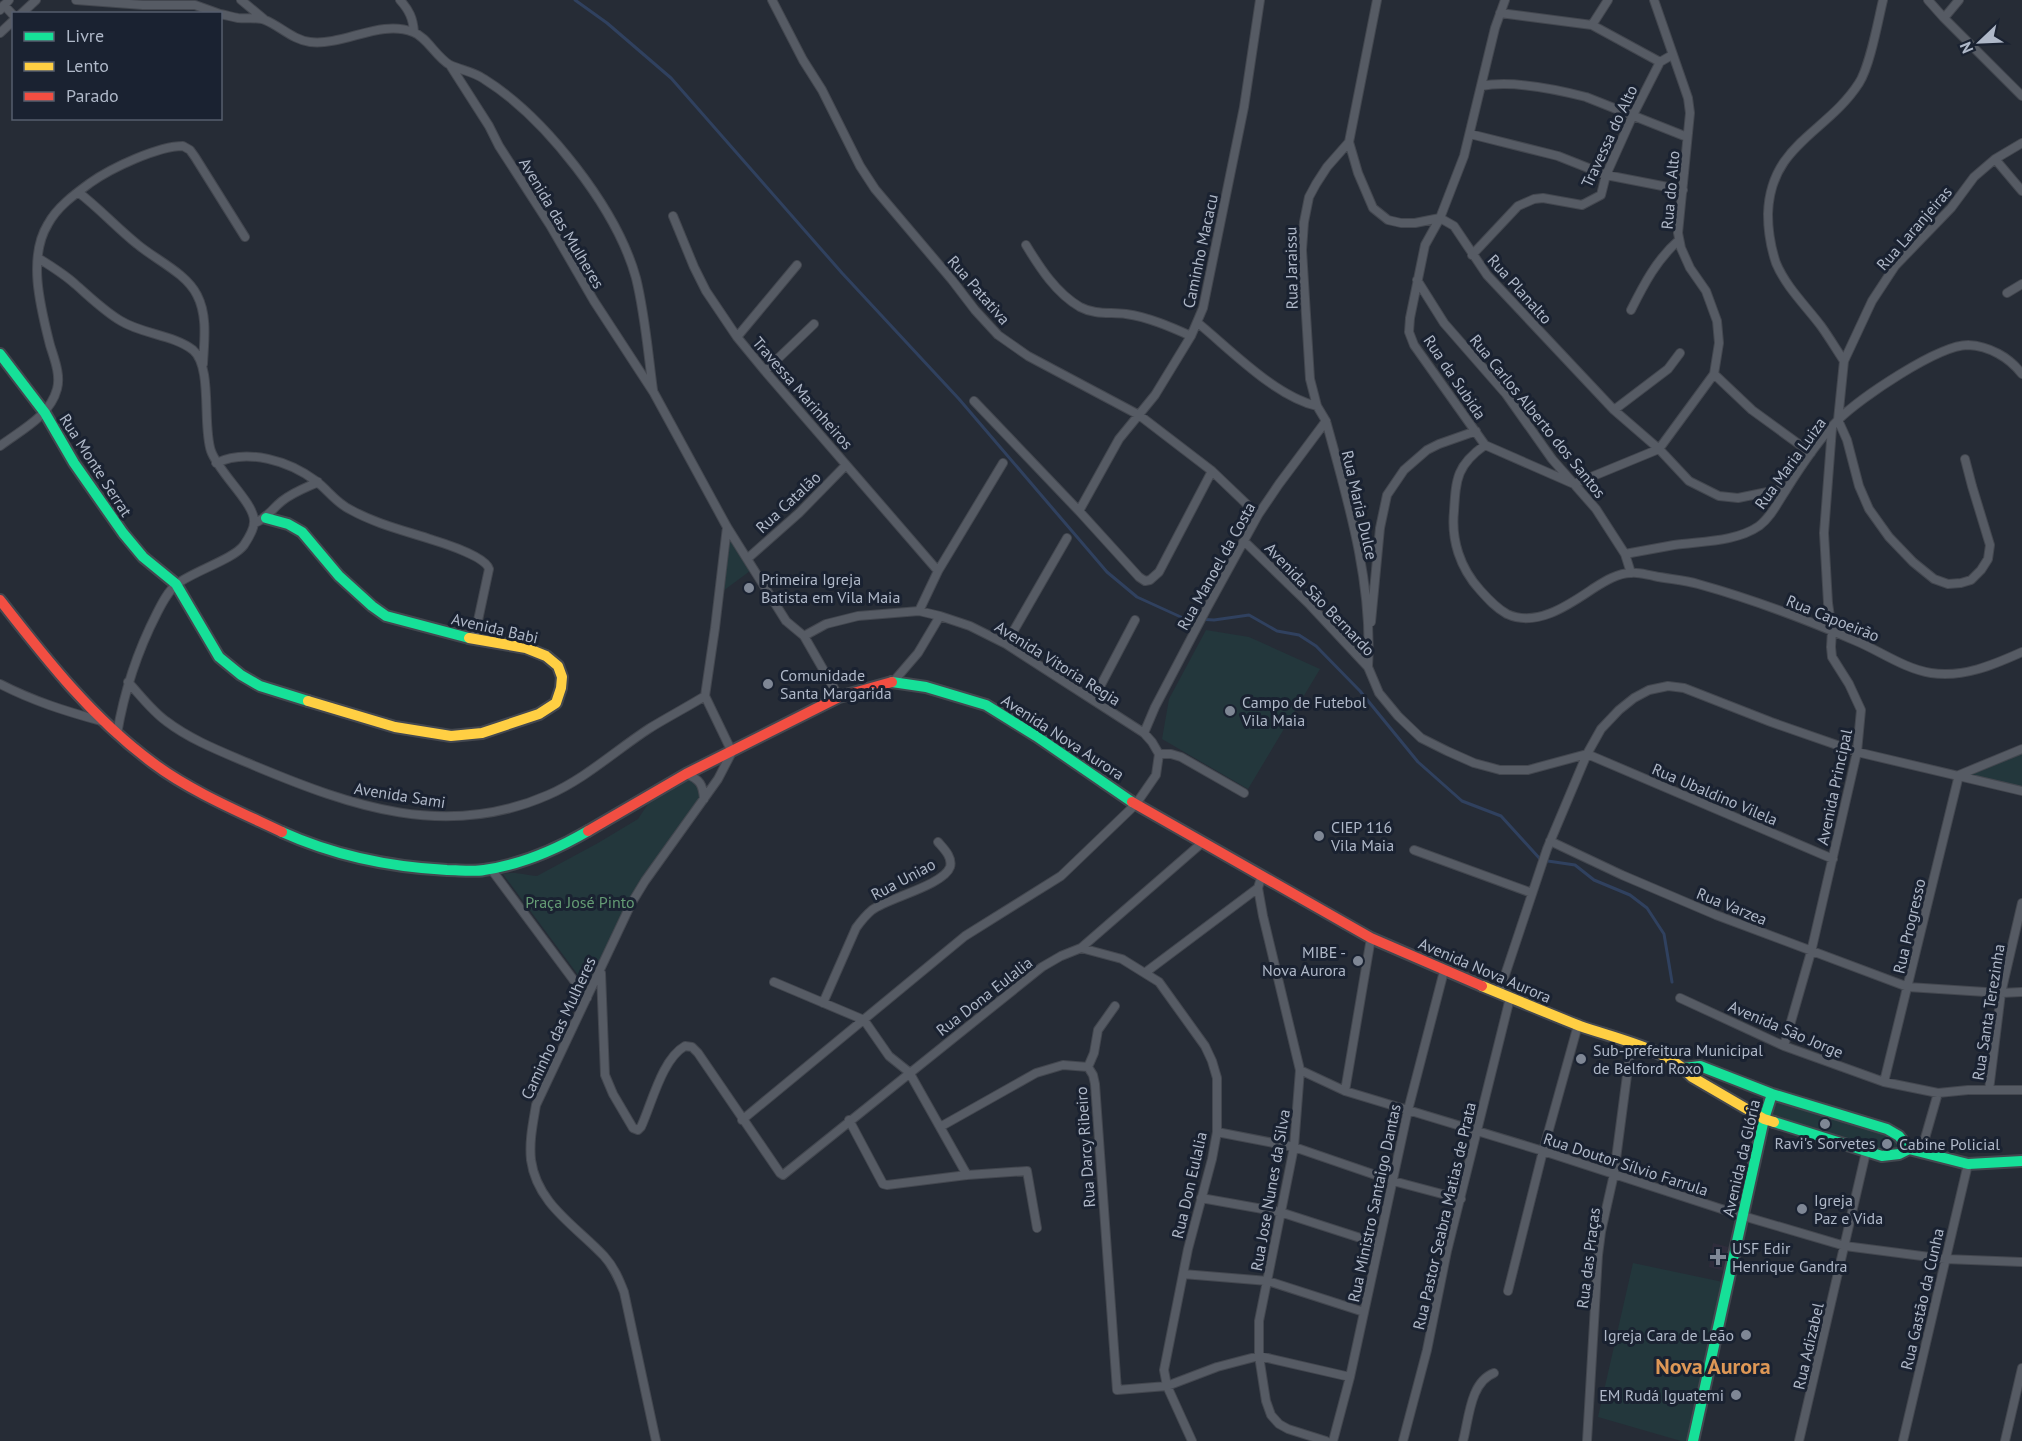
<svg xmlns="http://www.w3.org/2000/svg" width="2022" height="1441" font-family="'PT Sans',sans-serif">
  <rect width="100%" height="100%" fill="#262c36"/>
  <path fill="#2f2d3c" d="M1713,1243l15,4 -4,24 -15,-4z"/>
  <path fill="#23373c" d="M729,536l21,35 -27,20z
    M1206,630l43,7 71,32 -72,120 -86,-50 7,-40z
    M2022,749v42l-63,-16z
    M689,780h4l8,11v8l-78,114 -36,74 -84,-113c13,-3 21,1 34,2l61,-33 40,-24 10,-15z
    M1772,1094l107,32 30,23 -19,7 -126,-37z
    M1633,1263l90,19 -35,159h-7l-83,-24z"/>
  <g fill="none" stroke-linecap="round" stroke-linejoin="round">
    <path stroke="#30415f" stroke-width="3" d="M575,0l32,23 64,55 171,195 117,126 148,173 30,25 46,21 31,2 35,-5 28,16 22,4 17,11 44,45 58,71 44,39 39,15 40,44 34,5 19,15 36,15 17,13 17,26 8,48"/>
    <defs>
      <path id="street" d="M76,0l67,5h52l25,9
        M241,0l23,19
        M400,0c9,10 13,18 14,32
        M772,0l31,60 19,30 38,76 15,23 77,91 23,30 23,25 30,21 111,59 73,56 46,44
        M1377,0l-28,142 9,31 15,35 15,12 13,3h14l25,-5 14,8 33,49 127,135 45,39 30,32 30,15 19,2 49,-10
        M1928,0l16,18 78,78
        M4,5l10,11
        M0,10l9,-10
        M1500,13l92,12 68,37
        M21,14l15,-14
        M220,14c6,1 12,3 18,4 9,1 19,-1 27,2 15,6 28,20 45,22 34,4 70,-23 103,-10 14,5 23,25 37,33 11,5 24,7 34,14 61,38 133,130 152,199 9,36 12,75 17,112
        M1944,18l15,-18
        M1592,25l16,-25
        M0,33l14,-13
        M450,65l39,61 10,20 51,79 44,76 60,92 73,134 59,94 18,15 35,61
        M1481,86c31,-6 74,3 105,11l101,40
        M1470,134l88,22 48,19 77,15
        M1349,142l-22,25 -11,17 -7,13 -5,25 -2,28 8,129 7,27 9,15c22,80 47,162 42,246
        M1995,159l27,32
        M78,192c21,16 39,36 59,52 19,16 49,29 60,51 11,21 7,47 6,69
        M673,216l21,51 12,24 31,46 28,34 173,200
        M1026,245c14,23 30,48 54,62 15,8 30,5 46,7 22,3 45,13 65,22
        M1472,255l46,-49 16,-7 9,-1 39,7 19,-10 5,-20 27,-60 27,-53 12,-7
        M38,258c13,8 26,16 37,26 15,13 29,27 46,37 21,13 53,14 72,29 20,17 9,75 18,101 8,22 42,51 43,69 1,8 -6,19 -10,25 -10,14 -50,26 -67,39 -9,7 -15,19 -20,29 -20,39 -33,79 -40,121
        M1417,280l27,43 62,71 46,65 44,50 29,45 6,19
        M2007,293l15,-9
        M1631,310c13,-26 26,-51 48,-70
        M1198,323c34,28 77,73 119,83
        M737,337l60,-72
        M1844,361c-8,-12 -15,-24 -23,-35 -15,-20 -35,-39 -45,-63 -5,-15 -8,-33 -8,-49 2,-70 59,-81 91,-131 11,-17 19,-62 24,-83
        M765,371l49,-47
        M1714,374l38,36 59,43
        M974,401l105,110 60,66 6,4 5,-1 9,-8 53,-101
        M1614,410l54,-41 12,-16
        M1485,445c-28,20 -29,33 -31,66 -3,29 6,57 26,79 8,9 16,18 27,24 30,14 63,-10 87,-26 11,-7 24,-15 37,-15 7,-1 16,2 23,3 14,3 30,4 44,8 54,15 107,35 158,57 24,10 49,28 75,32 32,5 62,-8 91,-21
        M1485,445l89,39 85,-35 55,-75 5,-31 -2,-22 -11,-30 -16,-23 -9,-20 -3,-15 12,-120 -2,-15 -34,-98
        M1485,445l-71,-100 -5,-13 1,-14 15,-73 15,-27 24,-62 31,-128 10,-28
        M0,446c21,-16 50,-30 57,-57 4,-14 -3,-31 -7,-44 -9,-36 -23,-87 -2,-121 9,-17 27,-30 42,-41 21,-15 68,-37 93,-37l7,4 5,7 50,80
        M1965,459l7,27 18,59 -2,14 -7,11 -10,10 -10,3 -13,1 -14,-5 -21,-17 -24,-25 -20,-28 -10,-23 -12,-46 -9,-20 6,-59 28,-60 23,-35 56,-58 23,-31 21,-18 27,-16
        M216,463c32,-15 73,-2 100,18 12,9 20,22 35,29 25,14 55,21 82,30 13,4 53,17 56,29l-15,70
        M1079,511l40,-72 36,-44 36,-59 12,-28 41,-201 16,-107
        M255,523c12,-5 17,-14 27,-22 11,-9 23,-13 36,-19
        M1244,541l66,64 58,62 11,26 19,23 23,22 26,13 27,12 26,7h28l59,-16 246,105
        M1625,554c16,-3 33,-6 49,-9 27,-4 62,-3 85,-19 12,-9 19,-24 27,-36 15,-24 32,-50 52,-70 22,-22 100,-75 130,-75 21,1 41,12 54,29
        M747,559l52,-46 47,-48
        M919,611l19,-40 65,-108
        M1371,622l9,-94 7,-33 17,-25 23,-20 12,-6 37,-13
        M804,636l22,-12 32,-8 61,-5 21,5 30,10 36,18 138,89 8,9 7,12h12l10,3 63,36
        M1006,644l61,-106
        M128,682c12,13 24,29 38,39 26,20 59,32 89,45 96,40 191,74 293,29 37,-16 68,-45 102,-67 18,-11 37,-21 55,-32
        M893,682l25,-29 22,-37
        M0,684c33,17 65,27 101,37
        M1093,700l42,-80
        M1144,733l11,-26 52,-99 51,-93 21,-31 47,-63
        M686,774c14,5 17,11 18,25
        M1959,775l63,-26
        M1550,841l72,34 94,40 192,72 93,6 21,-1
        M1414,850l118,43
        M491,869l96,129
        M1262,875l-4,13 5,28 37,154 -6,77 -35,174v35l7,45 5,14 8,9 9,5 38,12
        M1081,948l41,11 37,23 46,64 7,15 5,17v54l-5,27 -24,90 -24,121 3,16 25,55
        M1146,972l112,-84
        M601,973l4,102 8,19 20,34 5,2 3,-3c11,-24 21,-68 44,-81l7,1 6,6 82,120 3,2 259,-208 19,-11 20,-8 122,-106
        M774,982l90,38 25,36 20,16 58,103
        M1499,993l48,-144 40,-95 14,-25 18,-19 15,-12 15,-8 19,-4 16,2 87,34 86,30 165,39
        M1680,998l104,48 100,36 54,11 30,-3h54
        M823,1003l33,-75c5,-7 10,-13 16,-18 16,-12 72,-25 78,-43 3,-10 -7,-19 -12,-25
        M1784,1046l27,-94 46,-200 4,-42 -12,-26 -17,-27 -1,-10 1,-16 -4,-28 -4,-70 8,-105
        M1088,1067l6,-14 4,-23 17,-24
        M1300,1070l45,21 198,60 200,65 102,30 100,13 77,3
        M1884,1082l75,-307
        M1989,1090l12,-97 21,-90
        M1345,1091l26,-153
        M742,1120l223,-184 96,-60 75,-72 20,-29 3,-21
        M849,1120l34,64 4,1 80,-10 60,-4 10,57
        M940,1127l96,-54 27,-8 25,2 5,8 2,9 22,306 50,-4 50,-19 42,-11 91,21
        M1217,1132l77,15 99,34 68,18
        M1921,1152l17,-59
        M1201,1198l79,14 99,32
        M1183,1274l85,7 96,31
        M1508,1291l35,-140 35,-126
        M656,1441l-32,-149c-5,-13 -10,-25 -20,-36 -28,-30 -67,-52 -73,-96 -2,-19 2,-37 5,-55l95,-201 14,-23 73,-102 14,-27 -27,-56 10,-68 12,-101
        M1333,1441l17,-64 58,-267 36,-139
        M1403,1441l24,-91 20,-99 63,-253
        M1463,1441c6,-22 7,-59 31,-68
        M1587,1441l11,-186 3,-23 13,-58 17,-129
        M1799,1441l67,-289
        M1903,1441l65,-277
        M2005,1441l17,-73"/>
      <path id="fast" d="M0,354l45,59 29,50 49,70 20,24 33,27 43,73 22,18 19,11 48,15
        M266,518l22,6 14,8 37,44 33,30 14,10 83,22
        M892,682l34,5 60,18 50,31 96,66
        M282,832c53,24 108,35 165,38 12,0 26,2 37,0 36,-5 73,-21 104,-39
        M1684,1068l16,-2 72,28 115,35 12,7 10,13
        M1774,1122l108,34 17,-2 10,-5 59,15 54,-3
        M1693,1441l71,-322 8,-25"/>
      <path id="slow" d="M308,701l87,26 56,9 31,-3 57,-19 17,-11 5,-15 1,-11 -4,-11 -12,-10 -20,-8 -57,-10
        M1482,986c32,13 65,27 98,40 34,12 88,23 112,51l72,42 10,3"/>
      <path id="jam" d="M0,600c46,59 92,118 153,163 37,28 87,49 129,69
        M1132,802l239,136 111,48
        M588,831l98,-57 153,-77 53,-15"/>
    </defs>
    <use href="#street" stroke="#43474f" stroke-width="10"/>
    <use href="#fast" stroke="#43474f" stroke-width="14"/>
    <use href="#slow" stroke="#43474f" stroke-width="14"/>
    <use href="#jam" stroke="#43474f" stroke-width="14"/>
    <use href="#street" stroke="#565b64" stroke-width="8"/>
    <use href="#fast" stroke="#16e098" stroke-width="10"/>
    <use href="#slow" stroke="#ffcf43" stroke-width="10"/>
    <use href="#jam" stroke="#f24e42" stroke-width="10"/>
  </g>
  <g fill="#7f8795" stroke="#1a2231" stroke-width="2">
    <circle cx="749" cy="588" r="6"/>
    <circle cx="768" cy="684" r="6"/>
    <circle cx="1230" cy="711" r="6"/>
    <circle cx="1319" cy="836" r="6"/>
    <circle cx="1358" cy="961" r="6"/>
    <circle cx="1581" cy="1059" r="6"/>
    <circle cx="1825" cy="1124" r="6"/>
    <circle cx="1887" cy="1144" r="6"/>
    <circle cx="1802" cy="1209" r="6"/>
    <path d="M1715 1248h6v6h6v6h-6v6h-6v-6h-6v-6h6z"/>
    <circle cx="1746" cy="1335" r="6"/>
    <circle cx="1736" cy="1395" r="6"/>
  </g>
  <g text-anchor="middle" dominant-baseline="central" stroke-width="6" stroke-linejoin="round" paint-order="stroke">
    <g font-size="16" fill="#afb8c8" stroke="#1a2231">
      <text transform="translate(1609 136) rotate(-65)">Travessa do Alto</text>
      <text transform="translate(1670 190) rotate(-85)">Rua do Alto</text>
      <text transform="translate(562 223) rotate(59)">Avenida das Mulheres</text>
      <text transform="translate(1914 228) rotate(-49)">Rua Laranjeiras</text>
      <text transform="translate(1200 251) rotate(-78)">Caminho Macacu</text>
      <text transform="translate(1291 268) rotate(-91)">Rua Jaraissu</text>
      <text transform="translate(1520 289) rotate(48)">Rua Planalto</text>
      <text transform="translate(979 290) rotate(49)">Rua Patativa</text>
      <text transform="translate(1455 377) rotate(56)">Rua da Subida</text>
      <text transform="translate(803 393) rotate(49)">Travessa Marinheiros</text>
      <text transform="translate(1538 416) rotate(51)">Rua Carlos Alberto dos Santos</text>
      <text transform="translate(1790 463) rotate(-54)">Rua Maria Luiza</text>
      <text transform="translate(96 465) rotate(57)">Rua Monte Serrat</text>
      <text transform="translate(788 502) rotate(-43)">Rua Catalão</text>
      <text transform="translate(1360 505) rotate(77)">Rua Maria Dulce</text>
      <text transform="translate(1216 566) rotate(-61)">Rua Manoel da Costa</text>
      <text transform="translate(1320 599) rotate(46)">Avenida São Bernardo</text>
      <text transform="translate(1833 618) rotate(22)">Rua Capoeirão</text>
      <text transform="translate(495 628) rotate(13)">Avenida Babi</text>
      <text transform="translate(1058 663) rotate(32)">Avenida Vitoria Regia</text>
      <text transform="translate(1063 737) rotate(33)">Avenida Nova Aurora</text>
      <text transform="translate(1834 787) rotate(-78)">Avenida Principal</text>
      <text transform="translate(1715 794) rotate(23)">Rua Ubaldino Vilela</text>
      <text transform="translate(400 795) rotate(9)">Avenida Sami</text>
      <text transform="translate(903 879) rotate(-28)">Rua Uniao</text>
      <text transform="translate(1732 906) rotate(22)">Rua Varzea</text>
      <text transform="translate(1909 926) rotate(-77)">Rua Progresso</text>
      <text transform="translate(1485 970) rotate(23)">Avenida Nova Aurora</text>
      <text transform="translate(984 996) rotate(-38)">Rua Dona Eulalia</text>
      <text transform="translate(1988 1012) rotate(-81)">Rua Santa Terezinha</text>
      <text transform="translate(558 1028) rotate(-65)">Caminho das Mulheres</text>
      <text transform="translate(1786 1029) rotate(23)">Avenida São Jorge</text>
      <text transform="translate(1085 1147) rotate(-94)">Rua Darcy Ribeiro</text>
      <text transform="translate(1741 1158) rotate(-77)">Avenida da Glória</text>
      <text transform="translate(1626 1164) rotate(18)">Rua Doutor Sílvio Farrula</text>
      <text transform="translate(1189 1185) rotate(-77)">Rua Don Eulalia</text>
      <text transform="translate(1270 1190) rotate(-80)">Rua Jose Nunes da Silva</text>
      <text transform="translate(1374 1203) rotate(-78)">Rua Ministro Santaigo Dantas</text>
      <text transform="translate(1444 1216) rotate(-77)">Rua Pastor Seabra Matias de Prata</text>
      <text transform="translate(1588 1258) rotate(-83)">Rua das Praças</text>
      <text transform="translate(1922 1299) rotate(-77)">Rua Gastão da Cunha</text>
      <text transform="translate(1808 1346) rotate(-77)">Rua Adizabel</text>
    </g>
    <g font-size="16" fill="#afb8c8" stroke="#1a2231" text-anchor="start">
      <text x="761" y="579">Primeira Igreja<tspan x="761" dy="18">Batista em Vila Maia</tspan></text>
      <text x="780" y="675">Comunidade<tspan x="780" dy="18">Santa Margarida</tspan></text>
      <text x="1242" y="702">Campo de Futebol<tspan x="1242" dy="18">Vila Maia</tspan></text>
      <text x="1331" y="827">CIEP 116<tspan x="1331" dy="18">Vila Maia</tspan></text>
      <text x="1346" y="952" text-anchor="end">MIBE -<tspan x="1346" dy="18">Nova Aurora</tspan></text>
      <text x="1593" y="1050">Sub-prefeitura Municipal<tspan x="1593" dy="18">de Belford Roxo</tspan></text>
      <text x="1825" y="1143" text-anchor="middle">Ravi's Sorvetes</text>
      <text x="1899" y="1144">Cabine Policial</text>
      <text x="1814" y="1200">Igreja<tspan x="1814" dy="18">Paz e Vida</tspan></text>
      <text x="1732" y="1248">USF Edir<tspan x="1732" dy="18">Henrique Gandra</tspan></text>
      <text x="1734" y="1335" text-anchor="end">Igreja Cara de Leão</text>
      <text x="1724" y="1395" text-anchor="end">EM Rudá Iguatemi</text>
    </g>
    <g font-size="16" fill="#649b74" stroke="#1a2231">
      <text x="580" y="902">Praça José Pinto</text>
    </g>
    <g font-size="22" font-weight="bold" fill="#dd9756" stroke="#1a2231">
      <text x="1713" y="1366">Nova Aurora</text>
    </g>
  </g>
  <rect x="12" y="12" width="210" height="108" fill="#1a2231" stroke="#565e6d" stroke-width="1.5"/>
  <rect x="24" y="32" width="30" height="9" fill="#16e098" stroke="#565e6d" stroke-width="1.5"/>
  <text x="66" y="42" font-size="18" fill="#afb8c8">Livre</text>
  <rect x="24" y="62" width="30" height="9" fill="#ffcf43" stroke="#565e6d" stroke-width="1.5"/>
  <text x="66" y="72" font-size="18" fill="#afb8c8">Lento</text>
  <rect x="24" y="92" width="30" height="9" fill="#f24e42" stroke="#565e6d" stroke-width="1.5"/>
  <text x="66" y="102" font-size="18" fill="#afb8c8">Parado</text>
  <g transform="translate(1980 42) rotate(247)" stroke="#1a2231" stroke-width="4.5" paint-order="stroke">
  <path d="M0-4.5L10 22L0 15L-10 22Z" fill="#afb8c8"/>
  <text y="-9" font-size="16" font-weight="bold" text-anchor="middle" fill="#afb8c8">N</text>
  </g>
</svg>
